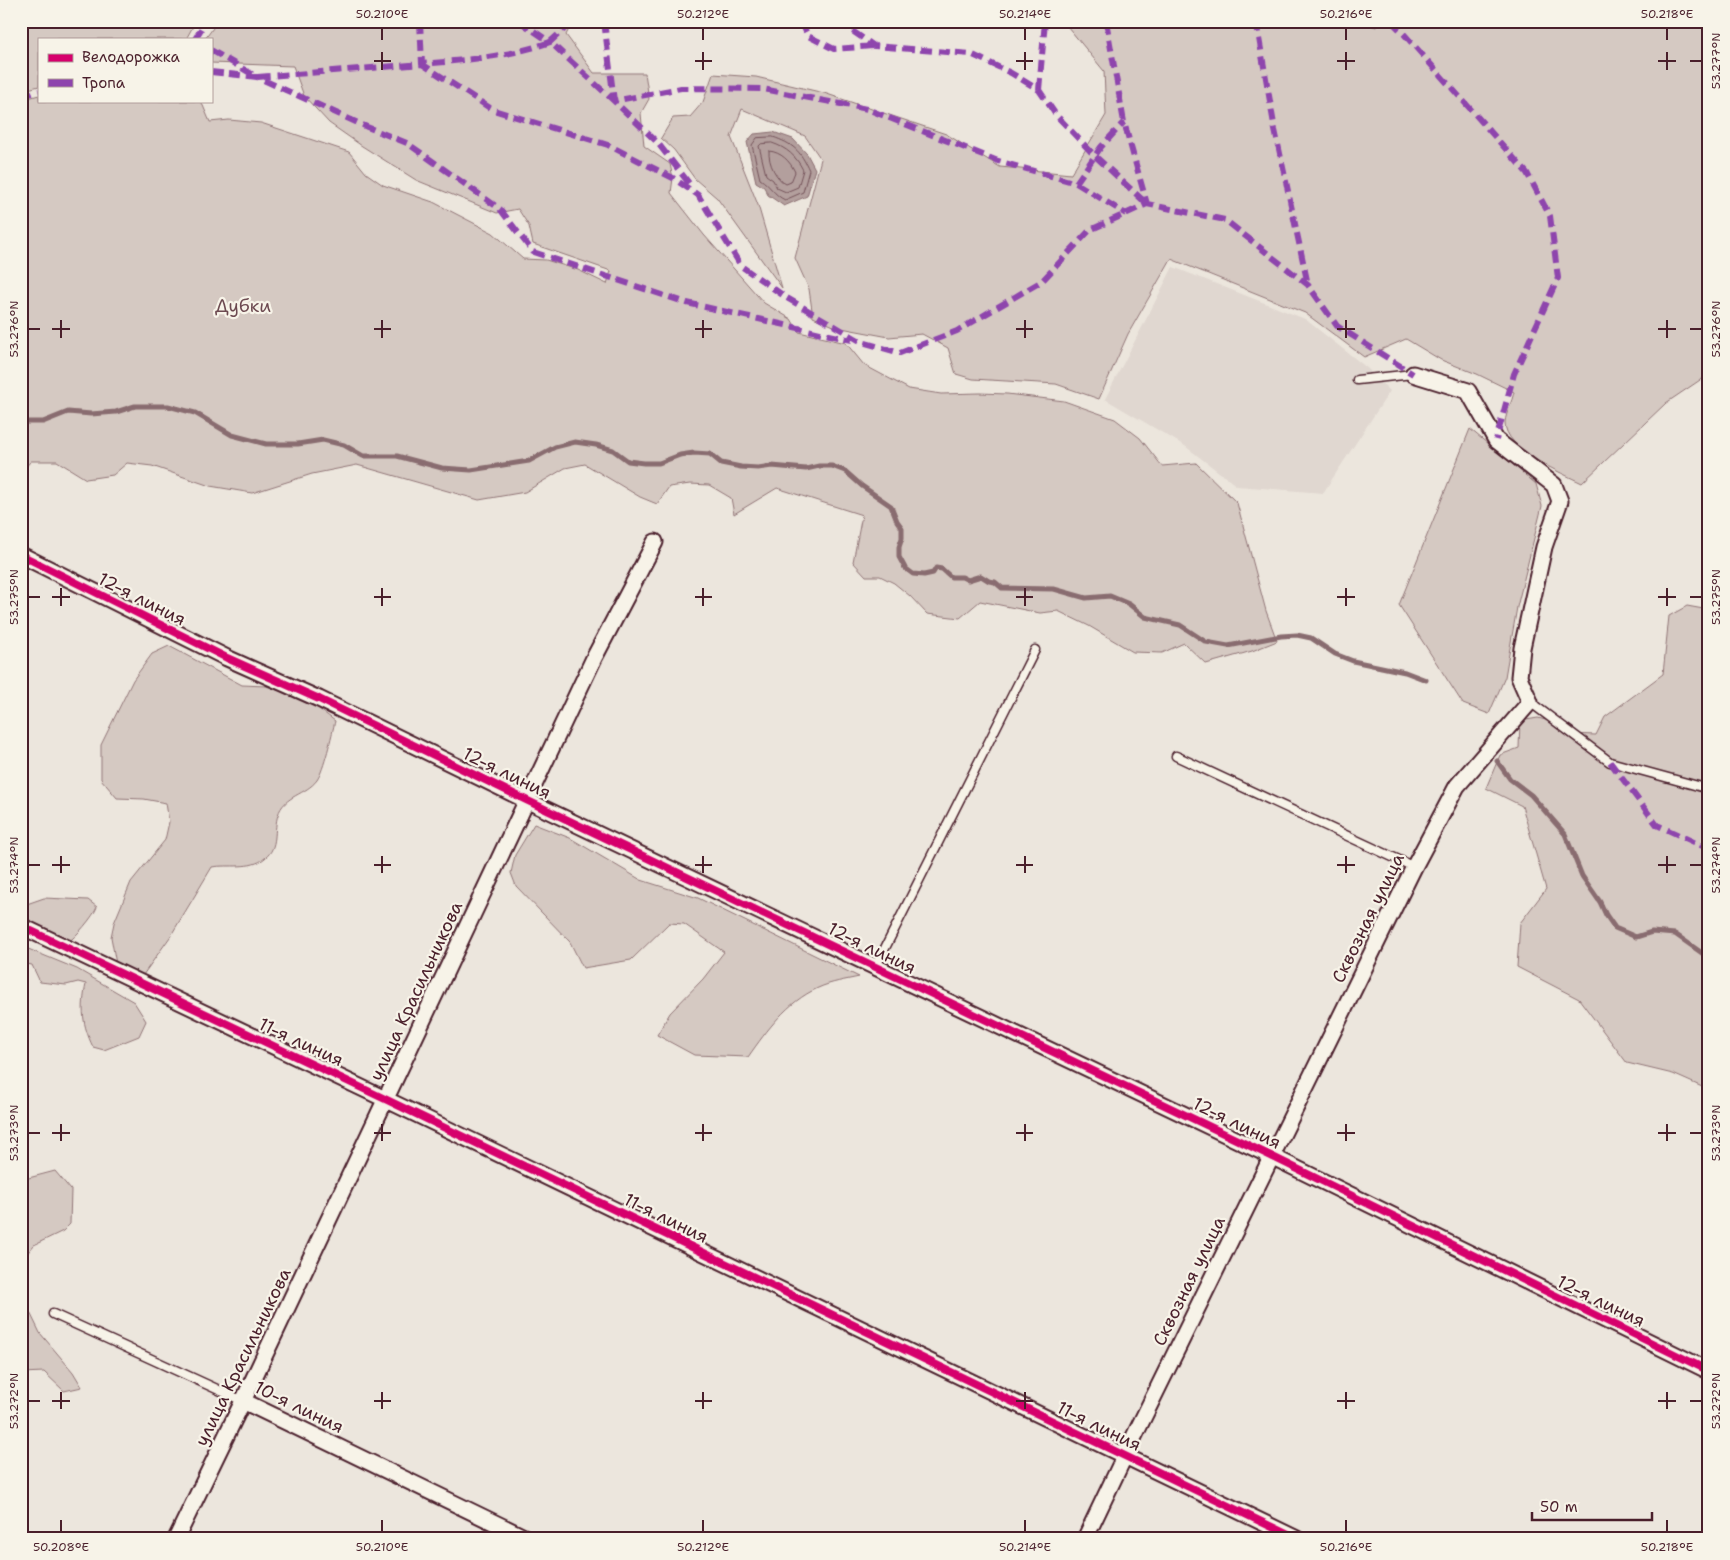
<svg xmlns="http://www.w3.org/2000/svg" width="1730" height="1560" font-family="'Shantell Sans',sans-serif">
  <rect width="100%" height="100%" fill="#ece6dd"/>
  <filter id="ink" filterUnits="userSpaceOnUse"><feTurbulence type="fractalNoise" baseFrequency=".02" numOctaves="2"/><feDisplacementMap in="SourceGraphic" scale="10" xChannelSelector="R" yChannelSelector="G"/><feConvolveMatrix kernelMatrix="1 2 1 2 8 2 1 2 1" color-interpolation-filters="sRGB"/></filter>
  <g filter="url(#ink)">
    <path fill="#e0d7d0" d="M1173,267l132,52 62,49 23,23 -67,102 -86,-7 -52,-40 -80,-47z"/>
    <path fill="#d5c9c2" stroke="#907476" d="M21,21h175l-10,18h-147v47l-18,5z
      M218,21h355l-7,14 28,38h51l4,26 -8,14 3,33 26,18 3,14 -2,15 33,42 60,68 27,16 8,13 47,11 18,22 45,24 32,5 39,-1 27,1 57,7 51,18 25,19 22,28 34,-3 41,40 29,108 11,30 -25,10 -46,13 -22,-21 -22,10 -29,-1 -44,-26 -31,-15 -18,2 -60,-12 -20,17 -33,-4 -17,-18 -16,-13 -14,-7h-14l-13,-14 9,-47 -85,-27 -43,26 -3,-16 -22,-13 -19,-1 -21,3 -12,17 -17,-7 -55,-33 -20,4 -40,24 -46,8 -122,-35 -45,9 -60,19 -42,-7 -58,-20 -25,-3 -14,12 -27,4 -29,-18h-26l-10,11v-372l18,-5v6h162l9,21 19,-2 32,3 88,29 17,21 17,12 50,17 60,31 30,26 23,1 32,10 29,14 4,-13 -78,-27 -4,-18 -11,-17 -21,4 -81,-33 -54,-34 -33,-23 -25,-27 -11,-30 -82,-3v-24h-6z
      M1063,21h294l19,6 7,-6h326v353l-43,29 -84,80c-20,-10 -78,-33 -77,-61 1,-9 7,-20 9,-30l-37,-18 -36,-14 -35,-21 -42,18 -59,-44 -134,-54 -43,75 -29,65 -43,-15 -83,-5 -17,-5 -8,-26 -26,-14 -33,3 -53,-10 -23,-10 -4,-28 -14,-31 26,-99 -16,-23 -63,-27 -11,28 27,68 24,83 -65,-90 -22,-19 -21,-29 -13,-12 12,-20 17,-1 13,-15 10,-28 43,3 68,16 122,41 54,33 71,7 35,-59 -2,-44z
      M1470,429l66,55 6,22 -25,101 -12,70 -16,37 -26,-10 -64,-99z
      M1687,606l22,4v480l-36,-16 -46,-11 -48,-64 -62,-32 3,-44 26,-34 -24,-83 -36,-18 14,-33 19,-7 1,-27 18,-3 15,4 16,12 27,1 9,-18 58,-43 6,-58z
      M169,646l73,39 24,1 29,10 20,10 20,15c-3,13 -11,49 -18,59 -11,15 -33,15 -39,35 -5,15 1,32 -13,43 -14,12 -36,6 -53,9l-42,70 -27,38 -27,-11 -5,-27 3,-14 17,-41 34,-42 4,-18 -3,-19 -22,-4 -27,-1 -16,-19v-34l32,-65 19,-26z
      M534,824l36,14 71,42 57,18 161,79c-13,3 -28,5 -41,11 -31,14 -51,42 -70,69l-54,-2 -37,-20 13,-22 33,-34 21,-27 -40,-28 -15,-1 -38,37 -48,8 -13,-26 -54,-56 -5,-13 4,-18z
      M44,898l44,2 9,7c-3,9 -22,31 -30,36l-46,-11v-26z
      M21,946l56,23 57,33 12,19 -7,15 -35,14 -11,-3c-11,-23 -12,-38 -7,-63l-8,-2 -12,3 -26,-3 -8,-17 -11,-2z
      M55,1171l16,19 -1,34 -7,7 -29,14 -13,16v-81z
      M21,1294l19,39 33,39 9,15 -18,4 -20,-19 -22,1 -1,1z"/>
    <path fill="#b39f9d" stroke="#896c6f" d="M773,132l20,7 14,15 8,15 -8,27 -23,10 -16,-11 -4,-8 -8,-5 -9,-40 7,-8z"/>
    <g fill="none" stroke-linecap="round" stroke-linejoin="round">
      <path stroke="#745259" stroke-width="1" d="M773,137c20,7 27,13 36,33l-6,22 -18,8c-11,-5 -15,-15 -25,-21l-8,-34 5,-7z
        M772,143c15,5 24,13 31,27l-5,17 -12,5 -9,-4 -4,-8 -7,-5 -7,-29 2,-2z
        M769,151c12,1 21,10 26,21l-4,10 -5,2c-10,-5 -18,-21 -17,-33z"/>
      <path stroke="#896c6f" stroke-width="5" d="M21,422h22l25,-10 23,2 25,-2 19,-6h33l27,7 37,22 34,9h32l25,-4 21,5 19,11h34l45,12 29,2 58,-9 26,-14 20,-5 21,3 17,5 15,11 16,2h15l21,-8 14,-2 16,1 11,9 20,4 17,1 14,-2 34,3 13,-3h13l13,5 17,15 29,20 6,15 5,7v10l-3,9v10l6,11 8,6 11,1 9,-2 3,-5 6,1 9,8h11l6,3 13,-4 8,5 6,1 7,6 52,1 32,9 24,-2 19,8 16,13 35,8 26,17 22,4 53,-10 16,-1 14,3 24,16 18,7 52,11 21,8
        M1497,761l13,18 21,16 34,39 17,42 18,26 6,13 9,13 21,9 16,-5 23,2 34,24"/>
      <defs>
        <path id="lane" d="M1357,380l56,-6
          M1530,702l80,60 99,27
          M1176,756l238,111
          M876,966l159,-316
          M53,1314l190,87"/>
        <path id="street" d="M21,555l206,103 92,41 207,101 745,356 438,215
          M21,926l364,173 912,440
          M243,1401l285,138
          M176,1539l67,-138 351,-743 61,-116
          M1085,1539l40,-84 289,-588 43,-81 73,-84 -11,-25 3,-29 22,-101 16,-46 -6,-16 -58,-45 -28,-49 -55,-17"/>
      </defs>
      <use href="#lane" stroke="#4a1f2b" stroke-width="11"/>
      <use href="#street" stroke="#4a1f2b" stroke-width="19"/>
      <use href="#lane" stroke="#f7f3e8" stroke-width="8"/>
      <use href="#street" stroke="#f7f3e8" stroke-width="15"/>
      <path stroke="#8e44ad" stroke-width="6" stroke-dasharray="12 6" stroke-linecap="butt" d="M420,21l2,43c43,-4 87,-7 128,-22l64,59 67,-13 82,1 104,20 131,52 78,22 25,-36 23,-25
        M519,21l31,21 23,-21
        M604,21l10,80 43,41 35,45
        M801,21l7,15 26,13 40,-3
        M838,21l36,25 97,8 40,19 28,17 17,25 39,41 52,48
        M1106,21l18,101 23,82
        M1256,21l19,109 33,155
        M1391,21l13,13 123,139 23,43 8,62 -44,96 -18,66
        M195,39l11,-18
        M211,50l46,27 165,-13 71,46 115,35 65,33 25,17 43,71 46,32 75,44 38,11 57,-22 85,-50 48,-51 57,-26 78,16 83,65 29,41 76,48
        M211,72l46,5 110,50 40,16 93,66 33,43 154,51 165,37
        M1039,90l6,-69
        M21,96l18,-5
        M1076,183l50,31
        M1610,762l47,63 52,24"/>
      <defs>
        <path id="cycleway" d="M21,555l206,103 92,41 207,101 745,356 438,215
          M21,926l364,173 912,440"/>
      </defs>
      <use href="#cycleway" stroke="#f7f3e8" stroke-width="11"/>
      <use href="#cycleway" stroke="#d6006c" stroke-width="8"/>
    </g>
  </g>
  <path fill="none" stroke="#4a1f2b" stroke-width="2" d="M382,28v12M703,28v12M1025,28v12M1346,28v12M1667,28v12M382,52v18M703,52v18M1025,52v18M1346,52v18M1667,52v18M374,61h17M695,61h17M1016,61h17M1337,61h18M1658,61h18M1690,61h12M61,320v18M382,320v18M703,320v18M1025,320v18M1346,320v18M1667,320v18M28,329h12M52,329h18M374,329h17M695,329h17M1016,329h17M1337,329h18M1658,329h18M1690,329h12M61,588v18M382,588v18M703,588v18M1025,588v18M1346,588v18M1667,588v18M28,597h12M52,597h18M374,597h17M695,597h17M1016,597h17M1337,597h18M1658,597h18M1690,597h12M61,856v17M382,856v17M703,856v17M1025,856v17M1346,856v17M1667,856v17M28,865h12M52,865h18M374,865h17M695,865h17M1016,865h17M1337,865h18M1658,865h18M1690,865h12M61,1124v17M382,1124v17M703,1124v17M1025,1124v17M1346,1124v17M1667,1124v17M28,1133h12M52,1133h18M374,1133h17M695,1133h17M1016,1133h17M1337,1133h18M1658,1133h18M1690,1133h12M61,1392v17M382,1392v17M703,1392v17M1025,1392v17M1346,1392v17M1667,1392v17M28,1401h12M52,1401h18M374,1401h17M695,1401h17M1016,1401h17M1337,1401h18M1658,1401h18M1690,1401h12M61,1520v12M382,1520v12M703,1520v12M1025,1520v12M1346,1520v12M1667,1520v12"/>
  <g text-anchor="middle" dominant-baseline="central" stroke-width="4.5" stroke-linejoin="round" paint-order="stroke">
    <g font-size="18" fill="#6d4a51" stroke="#f7f3e8">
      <text x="243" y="306">Дубки</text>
    </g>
    <g font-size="18" fill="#4a1f2b" stroke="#f7f3e8">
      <text transform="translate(142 599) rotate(27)">12-я линия</text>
      <text transform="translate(507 773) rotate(26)">12-я линия</text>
      <text transform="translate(1368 918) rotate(-64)">Сквозная улица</text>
      <text transform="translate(872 948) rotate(26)">12-я линия</text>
      <text transform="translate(416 991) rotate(-65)">улица Красильникова</text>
      <text transform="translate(301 1042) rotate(25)">11-я линия</text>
      <text transform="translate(1237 1123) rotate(26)">12-я линия</text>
      <text transform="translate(666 1218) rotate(26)">11-я линия</text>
      <text transform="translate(1189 1281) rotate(-64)">Сквозная улица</text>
      <text transform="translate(1601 1301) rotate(26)">12-я линия</text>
      <text transform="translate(243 1357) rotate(-64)">улица Красильникова</text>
      <text transform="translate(299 1407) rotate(26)">10-я линия</text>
      <text transform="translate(1099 1426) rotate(26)">11-я линия</text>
    </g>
  </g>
  <rect width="1730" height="1560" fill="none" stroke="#f7f3e8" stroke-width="55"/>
  <rect x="38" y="38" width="175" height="65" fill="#f7f3e8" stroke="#b29e9c"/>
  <rect x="48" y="54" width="25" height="8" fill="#d6006c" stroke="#b29e9c"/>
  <text x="82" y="62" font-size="15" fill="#4a1f2b">Велодорожка</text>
  <rect x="48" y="79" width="25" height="8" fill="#8e44ad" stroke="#b29e9c"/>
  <text x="82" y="88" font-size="15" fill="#4a1f2b">Тропа</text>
  <path d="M1532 1512v8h120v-8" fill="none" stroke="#4a1f2b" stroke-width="2.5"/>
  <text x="1540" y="1512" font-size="15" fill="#4a1f2b" stroke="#f7f3e8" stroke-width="4" paint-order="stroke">50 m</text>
  <rect x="28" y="28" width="1674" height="1504" fill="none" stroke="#4a1f2b" stroke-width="2"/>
  <g font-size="12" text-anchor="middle" fill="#4a1f2b">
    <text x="382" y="18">50.210°E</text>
    <text x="703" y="18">50.212°E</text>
    <text x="1025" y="18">50.214°E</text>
    <text x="1346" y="18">50.216°E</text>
    <text x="1667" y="18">50.218°E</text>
    <text transform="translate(1716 61) rotate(-90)" y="4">53.277°N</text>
    <text transform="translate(14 329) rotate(-90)" y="4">53.276°N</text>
    <text transform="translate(1716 329) rotate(-90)" y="4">53.276°N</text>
    <text transform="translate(14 597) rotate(-90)" y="4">53.275°N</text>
    <text transform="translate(1716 597) rotate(-90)" y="4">53.275°N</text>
    <text transform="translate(14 865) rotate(-90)" y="4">53.274°N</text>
    <text transform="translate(1716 865) rotate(-90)" y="4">53.274°N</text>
    <text transform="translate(14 1133) rotate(-90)" y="4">53.273°N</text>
    <text transform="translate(1716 1133) rotate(-90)" y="4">53.273°N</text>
    <text transform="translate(14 1401) rotate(-90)" y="4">53.272°N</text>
    <text transform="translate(1716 1401) rotate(-90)" y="4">53.272°N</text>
    <text x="61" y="1551">50.208°E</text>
    <text x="382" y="1551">50.210°E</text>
    <text x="703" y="1551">50.212°E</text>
    <text x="1025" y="1551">50.214°E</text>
    <text x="1346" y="1551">50.216°E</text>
    <text x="1667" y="1551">50.218°E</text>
  </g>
</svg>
